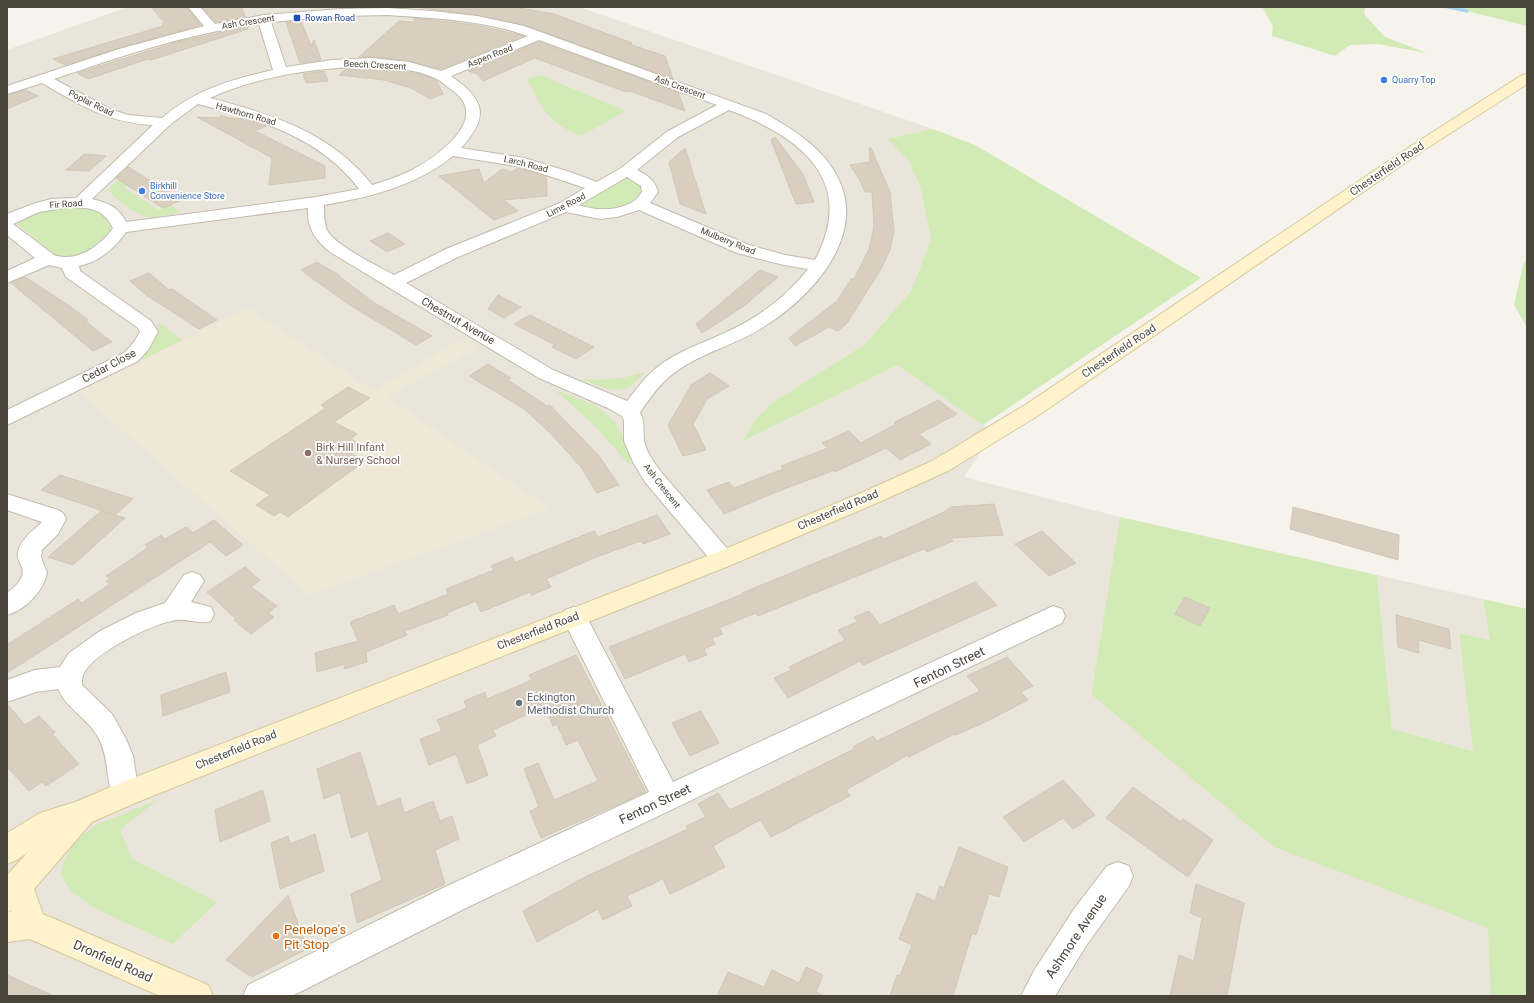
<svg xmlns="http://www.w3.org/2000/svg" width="1534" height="1003" font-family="Roboto,sans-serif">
  <rect width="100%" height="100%" fill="#f6f3ec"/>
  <path fill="#eae5da" d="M128,7h451l354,122 -46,10 21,21 12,26 11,53 -20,52 -46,53 -93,59 -29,39 154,-78 86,61 9,9 -28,43 156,40 -29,177 436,249v53h-1520v-946z
    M1377,575l106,24 7,41 -31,-7 15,118 -82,-22z"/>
  <path fill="#efe8d6" d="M248,308l126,83 89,-53 17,9 -93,50 163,112 -241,86 -231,-204z"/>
  <path fill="#d2eab5" d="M1262,7h103l-1,7 21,23 42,16 -49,-9 -28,1 -15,11 -63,-20 1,-10z
    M1433,7h94v19l-65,-16z
    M540,75l86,36 -45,25c-34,-14 -38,-26 -54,-57z
    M933,129l42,16 226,133 -218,147 -86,-60 -155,77 13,-22 17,-17 93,-59 46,-53 20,-52 -11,-53 -12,-26 -21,-21z
    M124,176l12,5 -13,6 35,23 12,-5 11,7c-9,2 -22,6 -31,5 -12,-1 -36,-18 -42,-28z
    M629,179l9,1 5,9c-6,17 -44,29 -58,17l-1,-4 38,-22z
    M71,206c16,2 32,2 40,17 0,3 0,7 -2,9 -6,14 -36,31 -50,24 -12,-6 -30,-23 -42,-32v-4l14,-8z
    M1527,258v70l-13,-23 9,-40z
    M159,323l23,17 -40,20 15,-26z
    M645,372c-5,5 -10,11 -16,15 -14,8 -34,-3 -48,-8 23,2 42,0 64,-7z
    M555,390l38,14 12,9 10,9 13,23 3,22 -37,-42z
    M1120,517l257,58 15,154 81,22 -14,-118 31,7 -7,-41 44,10v387h-36l-3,-68 -214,-81 -183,-153z
    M157,800l-37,30 12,29 85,43 -44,42 -73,-33 -27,-18 -12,-17 2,-13 11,-20 20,-17z"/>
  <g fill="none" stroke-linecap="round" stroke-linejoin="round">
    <path stroke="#a9d4f2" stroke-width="3.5" d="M1449,7l18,4"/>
  </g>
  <path fill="#d8cfc1" stroke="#d3c7b4" d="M151,7h36l14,18 -82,23 -54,17 -12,-6 110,-33 -1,-2 3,-1z
    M202,7h40l3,10 -29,5z
    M415,7h99l40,7 78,29 -3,1 36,12 8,23 -149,-54 -47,-10z
    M414,18l62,7 48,11 -83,33 -32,-8 -37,-4h-13l40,-36 15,1z
    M301,21l10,25 3,-6 7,20 -21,3 -14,-41z
    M248,27v2l-97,31 -3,-1 -60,20 -11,-6 104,-32z
    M539,42l139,50 7,19 -55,-20 -4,1 -91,-34 -52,23 -6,-7 -9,-3z
    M372,68l32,3 23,5 10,5 6,13 -13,5 -19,-11 -27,-8 -45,-5 7,-6z
    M324,71l4,10 -22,2 -3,-9z
    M26,90l12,6 -31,13v-14z
    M221,115l8,3 17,1 20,7 -11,5 70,35v12l-56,7 3,-27 -75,-41 23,1z
    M775,137l28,37 11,28 -18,2 -25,-64z
    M685,148l21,66 -26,-10 -11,-42z
    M869,148h2l19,44 4,39 -4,19 -10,21 -33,52 -9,8 -9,-4 -34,19 -6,-8 48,-37 14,-22h3l15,-30 5,-22 -2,-35h-7l-6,-13 -9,-14 20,-3z
    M84,154l22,2 -17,15 -23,-1z
    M128,167l54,33 -19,8 -47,-30z
    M518,168l28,8 1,20 -43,4 14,11 -24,9 -55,-44 40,-7 5,14 18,-14 10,3z
    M388,233l17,11 -18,8 -17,-11z
    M317,262l23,14h-1l34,26 59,34 -16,9 -68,-41 -47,-34z
    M760,270l18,7 -34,29 -42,27 -6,-9z
    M149,273l20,17 3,-1 45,31 -18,9 -53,-34 -16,-14z
    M25,277l43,28 20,15 -3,1 27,21 -19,9 -82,-68z
    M498,295l23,12 -17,11 -16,-9z
    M530,315l64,32 -18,12 -24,-12 3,-2 -41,-21z
    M488,364l23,14 -3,2 39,26 3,-1 49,51 20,29 -22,8 -16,-26 -32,-35 -26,-24 -54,-32z
    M710,373l19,13 -22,13 -14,25 13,26 -23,6 -15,-31 24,-41z
    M348,387l22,11 -36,24 23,12 -6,5 11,6 -11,8 14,8 -77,56 -8,-5 -6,4 -18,-11 14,-10 -40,-24 96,-63 -5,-3z
    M938,400l19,14 -38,20 12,10 -31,16 -14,-12 -51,24v-2l-56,21 -55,23 -17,-24 22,-8 5,6 49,-19 -2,-3 47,-18 -6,-5 27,-12 12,12 35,-19 -2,-1z
    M60,475l52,17 21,7 -18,16 -74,-25z
    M994,504l9,31 -53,3 3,3 -26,11 -3,-3 -166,67 -2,-3 -37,15 4,6 -11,4 3,6 -11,5 3,6 -18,7 -4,-8 -60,25 -16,-32 134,-53 -1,-1 139,-57 3,3 58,-26 9,-6z
    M1293,507l106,28 -1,25 -108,-31z
    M101,511l24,7 -52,47 -25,-8z
    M657,515l13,19 -27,10 -2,-3 -45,16 -50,22 5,8 -19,8 -2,-3 -49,20 -5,-11 -29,12 1,2 -43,16 2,4 -41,17 1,10 -23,7 1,-5 -28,8 -2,-19 43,-12 -8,-19 44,-17 4,9 50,-20 -2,-5 48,-19 -3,-4 21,-9 4,5 78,-31 4,6z
    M214,520l29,25 -17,11 -16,-14 -203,131v-28l71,-46 4,4 28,-19 -4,-3 4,-3 -4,-2 30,-20 12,-9 -3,-2 16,-10 4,4 21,-12 7,6z
    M1042,531l34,32 -27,13 -34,-32z
    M245,567l15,13 -9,7 26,19 -9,7 6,4 -23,17 -17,-14 2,-1 -29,-27z
    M975,582l22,23 -134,60 -3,-4 -72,37 -14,-20 17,-8 -2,-3 56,-27 -7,-10 19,-8 -3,-5 15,-6 11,14z
    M1185,597l25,11 -10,18 -25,-12z
    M1396,615l53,14 2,20 -33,-9 1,13 -21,-6z
    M576,655l70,137 -105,46 -11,-27 9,-4 -15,-38 14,-6 16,37 44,-19 -20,-41 -12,5 -9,-21 -4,2 -9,-19 -51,23 3,6 -19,9 11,30 -21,9 -11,-30 -27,11 -9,-26 22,-8 -5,-11 30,-12 -3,-7 21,-9 2,7 45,-19 -3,-5z
    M1007,657l26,29 -12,6 7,8 -45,23 -27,12 -2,-1 -45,23 -1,-2 -62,35 4,6 -79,41 -11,-17 -47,26 12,21 -31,16 -24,11 -7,-15 -36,17 5,10 -29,14 -5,-11 -61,33 -14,-31 62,-34 103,-48 -2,-3 20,-9 -8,-13 20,-11 12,17 124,-61 -1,-2 20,-11 4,5 103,-50 -13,-15z
    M226,672l4,20 -67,24 -2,-21z
    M7,704l18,21 14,-9 16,16 -3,2 27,30 -33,22 -4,-4 -13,9 -22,-24z
    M701,711l18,32 -29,13 -18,-33z
    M360,752l17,55 23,-9 4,15 29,-12 7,20 12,-5 7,23 -24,11 10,34 -88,39 -6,-29 31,-14 -14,-49 -17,7 -11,-46 -16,7 -7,-30z
    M1063,780l32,35 -22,14 -10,-11 -39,24 -21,-25z
    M1133,787l48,35 2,-3 30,21 -25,37 -82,-59z
    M263,790l7,31 -50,21 -5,-32z
    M315,834l9,37 -44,18 -9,-46 17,-7 2,8z
    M959,847l49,20 -9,30 -10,-3 -13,41 -4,-2 -19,63h-63l7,-21 3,1 12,-31 -13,-6 18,-46 18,8 5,-15 4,2z
    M1196,884l48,19 -17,93h-57l9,-41 15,6 8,-43 -12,-5z
    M288,895l19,54 -55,28 -26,-17z
    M806,967l17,8 -7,17 8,4h-107l11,-24 36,15 8,-17 27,13z
    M7,975l47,21h-47z"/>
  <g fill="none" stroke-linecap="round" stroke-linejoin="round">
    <defs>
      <path id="minor" d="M188,7h12l15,17 49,-9 77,-6 46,-1 45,3 45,5 47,10 242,88c28,16 59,35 73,66 27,58 -28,117 -74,146 -30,20 -68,27 -96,51 -12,10 -20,23 -29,35 5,11 3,17 4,28 2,12 10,22 17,32l70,81 4,6 -4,6 -8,3 -8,-3 -70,-83 -11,-18 -10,-23v-20l-2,-5 -14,-8 -69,-30 -209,-126c-15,-12 -23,-24 -22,-44l-182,24c-12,17 -27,30 -47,34l1,5 71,50 7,11 -10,18 -10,11 -131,64v-15l117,-57 10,-11 6,-10 -2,-4 -72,-51 -4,-9 -13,-3 -42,18v-12l28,-13 -28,-23v-21l26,-10 18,-5 25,-1 77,-73c-45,-2 -73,-20 -111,-42l-35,11v-8l112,-37 85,-23zM387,15c47,3 96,5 141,21l-87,35 -32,-9 -37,-4 -40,2 -46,7 -15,-45 70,-6zM259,24l14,46c-40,9 -79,20 -111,48l-34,-3 -18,-6 -56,-30c67,-23 135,-46 205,-55zM539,40l178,65 -49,26 -47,37 -24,14 -27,-10 -46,-14 -63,-10c29,-32 24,-48 -10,-72zM372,66c21,2 43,3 63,12 5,2 11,8 17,12 40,28 -14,66 -40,80 -12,6 -26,11 -40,15 -40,-52 -101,-71 -162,-87 51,-23 106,-30 162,-32zM198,104c60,15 122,33 161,85l-43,8 -190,25c-7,-15 -18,-19 -34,-23l80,-76zM729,110c70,26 129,70 86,150l-30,-5 -36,-10 -99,-42 8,-11c-3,-12 -11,-17 -21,-22l41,-33zM453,156l69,11 63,21 -25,15 -114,46 -52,26c-16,-9 -60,-30 -67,-45 -3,-8 -3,-16 -3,-25 46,-8 92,-19 129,-49zM627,177l14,9 1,6c-11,20 -45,20 -63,13zM70,207c20,1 33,1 43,21 -13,18 -36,35 -59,27l-41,-31 26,-12zM639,210l98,43 47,12 24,4c-21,27 -49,48 -79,62 -25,12 -53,20 -74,38 -11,9 -19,21 -28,32l-74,-31 -147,-87 52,-26 108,-45 34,7 17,-2z
        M7,494l51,16 5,3 3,6 -8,15 -16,16 -1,7 6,16c-4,19 -22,37 -40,42v-22c9,-7 20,-16 14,-28 -2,-4 -4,-7 -3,-12 2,-14 15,-22 24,-31l-35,-12z
        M192,572l8,3 4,6 -13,21 20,5 3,7 -3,7c-14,4 -25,-4 -39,0 -22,4 -78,32 -88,52 -2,3 -2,8 -2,12l30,29 14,25 7,17 6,38 -4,9 -10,4 -10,-4c-9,-20 -6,-43 -15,-62 -9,-21 -32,-30 -42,-52l-22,3 -29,10v-22l28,-10 25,-3 9,-14 31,-22 36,-18 29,-10 19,-28z
        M1053,606l9,3 3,7 -3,7 -596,285 -174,88h-49l5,-11 197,-98 204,-95 -87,-175 3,-7 9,-3 9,3 90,172z
        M1118,862l11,4 4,10 -4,10 -43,60 -31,50h-34l14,-27 39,-60 33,-43z"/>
      <path id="secondary" d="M1527,74v10l-103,66 -385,265 -91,56 -71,32 -146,62 -596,238 -43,19 -58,67 9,25 165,71 5,11h-53l-130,-57 -23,3v-30l5,-1v-1l-5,2v-37l21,-23 -11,8 -10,4v-31l33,-20 38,-12 37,-16 600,-232 146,-60 71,-32 93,-56 389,-261 108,-69z"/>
    </defs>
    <use href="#minor" stroke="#c2bbae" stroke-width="2"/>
    <use href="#secondary" stroke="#d6c79b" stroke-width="2"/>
    <use href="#minor" fill="#fff" fill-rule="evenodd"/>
    <use href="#secondary" fill="#fff3cd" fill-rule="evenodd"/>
  </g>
  <rect fill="#1a4fb4" stroke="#fff" stroke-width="1.5" x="293" y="14" width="8" height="8" rx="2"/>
  <g fill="#3f7fe0" stroke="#fff" stroke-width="1.5">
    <circle cx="1384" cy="80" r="4"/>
    <circle cx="142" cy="191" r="4"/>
  </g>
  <circle fill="#8d6e63" stroke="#fff" stroke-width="1.5" cx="308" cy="453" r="4"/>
  <circle fill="#6b7280" stroke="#fff" stroke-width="1.5" cx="519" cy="703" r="4"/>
  <circle fill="#e8710a" stroke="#fff" stroke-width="1.5" cx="276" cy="936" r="4"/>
  <g text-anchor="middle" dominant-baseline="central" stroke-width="3.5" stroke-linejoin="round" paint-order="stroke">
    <g font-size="9" fill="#164399" stroke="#fff" text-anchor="start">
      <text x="305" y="18">Rowan Road</text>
    </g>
    <g font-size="9" fill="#4b4439" stroke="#fff">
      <text transform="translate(248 22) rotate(-9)">Ash Crescent</text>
      <text transform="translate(490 56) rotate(-22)">Aspen Road</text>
      <text transform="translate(375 65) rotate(3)">Beech Crescent</text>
      <text transform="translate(680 87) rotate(20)">Ash Crescent</text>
      <text transform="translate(91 103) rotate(26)">Poplar Road</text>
      <text transform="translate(246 114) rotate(16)">Hawthorn Road</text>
      <text transform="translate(526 164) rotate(14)">Larch Road</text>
      <text transform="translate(66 204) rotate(-4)">Fir Road</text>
      <text transform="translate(566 205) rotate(-27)">Lime Road</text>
      <text transform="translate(728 241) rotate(22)">Mulberry Road</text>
      <text transform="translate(662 486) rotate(52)">Ash Crescent</text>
    </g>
    <g font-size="9" fill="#366cbe" stroke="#fff" text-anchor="start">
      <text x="1392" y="80">Quarry Top</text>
      <text x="150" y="186">Birkhill<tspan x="150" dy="10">Convenience Store</tspan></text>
    </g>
    <g font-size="11" fill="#4b4439" stroke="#fff">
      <text transform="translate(1387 169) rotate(-34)">Chesterfield Road</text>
      <text transform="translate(458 321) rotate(30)">Chestnut Avenue</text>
      <text transform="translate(1119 351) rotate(-34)">Chesterfield Road</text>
      <text transform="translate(109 366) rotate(-28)">Cedar Close</text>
      <text transform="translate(838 510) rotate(-23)">Chesterfield Road</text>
      <text transform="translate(538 631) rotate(-21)">Chesterfield Road</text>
      <text transform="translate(236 750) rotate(-22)">Chesterfield Road</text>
    </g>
    <g font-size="11" fill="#785e54" stroke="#fff" text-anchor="start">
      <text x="316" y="447">Birk Hill Infant<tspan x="316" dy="13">&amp; Nursery School</tspan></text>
    </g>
    <g font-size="11" fill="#5b616d" stroke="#fff" text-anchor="start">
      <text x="527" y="697">Eckington<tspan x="527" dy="13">Methodist Church</tspan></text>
    </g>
    <g font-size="13" fill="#4b4439" stroke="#fff">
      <text transform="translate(949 667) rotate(-26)">Fenton Street</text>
      <text transform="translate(655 804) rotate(-25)">Fenton Street</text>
      <text transform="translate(1076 936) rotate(-56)">Ashmore Avenue</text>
      <text transform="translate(113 961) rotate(24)">Dronfield Road</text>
    </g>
    <g font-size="13" fill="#c56008" stroke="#fff" text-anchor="start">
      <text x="284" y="929">Penelope's<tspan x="284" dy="15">Pit Stop</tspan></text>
    </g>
  </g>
  <rect width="1534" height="1003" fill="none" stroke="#4b4439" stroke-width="16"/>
</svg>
